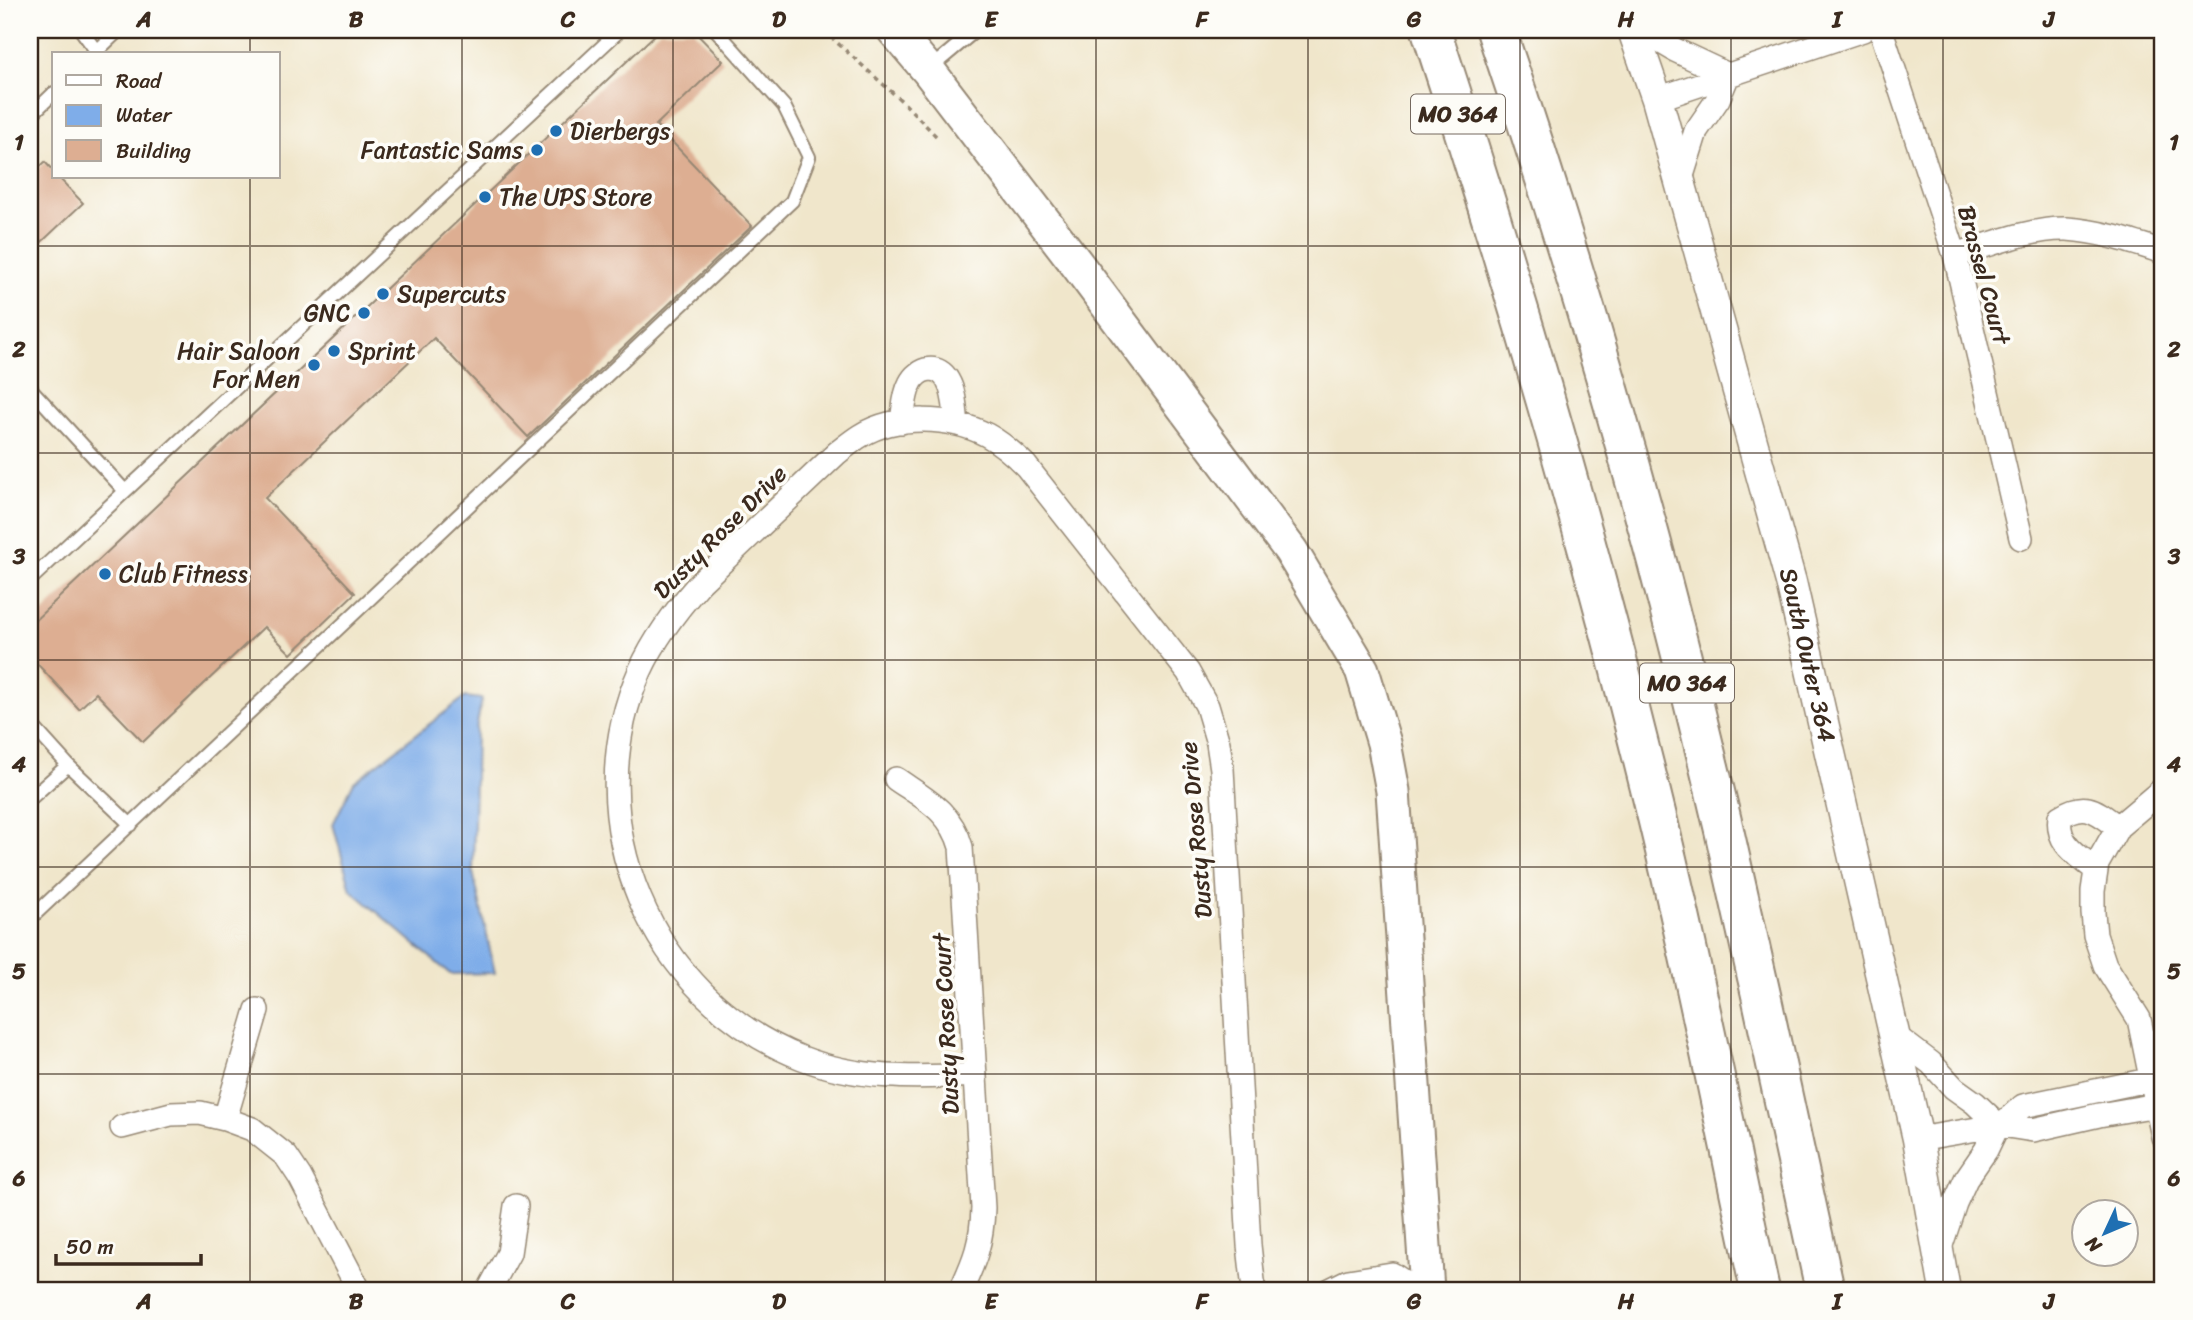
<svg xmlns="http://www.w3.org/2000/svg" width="2193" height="1320" font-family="Sriracha,sans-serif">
  <rect width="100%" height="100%" fill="#fdfcf7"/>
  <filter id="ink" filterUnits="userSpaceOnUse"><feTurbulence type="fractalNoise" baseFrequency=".0143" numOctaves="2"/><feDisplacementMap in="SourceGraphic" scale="14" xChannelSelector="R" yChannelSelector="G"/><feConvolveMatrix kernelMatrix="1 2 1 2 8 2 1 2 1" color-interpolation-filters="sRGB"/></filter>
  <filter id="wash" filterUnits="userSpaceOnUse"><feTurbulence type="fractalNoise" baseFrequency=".00686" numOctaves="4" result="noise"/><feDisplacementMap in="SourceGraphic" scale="28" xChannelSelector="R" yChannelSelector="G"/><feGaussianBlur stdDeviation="1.57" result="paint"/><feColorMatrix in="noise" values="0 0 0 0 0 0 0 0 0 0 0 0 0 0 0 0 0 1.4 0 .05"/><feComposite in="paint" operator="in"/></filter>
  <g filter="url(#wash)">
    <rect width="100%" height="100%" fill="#f0e6cb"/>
    <path fill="#7fade9" stroke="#5d6c84" stroke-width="2" d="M465,697l17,2 -6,30 -3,143 22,101 -45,1 -99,-84 -18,-66 21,-42z"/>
    <g id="blocks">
      <path fill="#ddae92" d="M660,30h33l30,31 -67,64 96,101 -224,211 -94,-99 -169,160 90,95 -64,61 -27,-27 -121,115 -47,-49 -17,16 -49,-53v-31z
        M45,162l9,10v5h4l25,26 -53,50v-77z"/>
    </g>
  </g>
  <g filter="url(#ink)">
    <use href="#blocks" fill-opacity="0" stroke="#968874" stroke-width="2"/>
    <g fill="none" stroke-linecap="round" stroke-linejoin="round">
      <defs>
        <path id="service" d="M81,30l16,22
          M94,54l25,-24
          M928,70l48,-40
          M30,116l24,-23
          M30,388l94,102
          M30,580l590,-550
          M30,723l38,42 63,60
          M30,799l38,-34
          M30,919l762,-718 17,-44 -25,-51 -68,-76"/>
        <path id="minor" d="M1641,30l34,20 53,25 -10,24 -22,32 -16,51
          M1881,30l74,225 66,283
          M1657,99l206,-69
          M1955,255c34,-10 77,-27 112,-26 33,2 65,13 96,23
          M902,422c2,-12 2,-27 8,-38 8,-17 29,-21 38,-3 7,12 7,29 9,43
          M896,779c29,20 55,32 65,68l22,361c-1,34 -8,52 -22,82
          M2163,789l-45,38 -21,37 -4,27v22l2,22 10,30 34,54 24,118
          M2096,870c-19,-16 -40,-26 -36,-53 26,-17 36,-6 58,10
          M1894,1035l37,28 23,25 21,15 23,22 -12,25 -20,29 -11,24 -17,51
          M975,1075c-59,3 -117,5 -173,-17 -151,-59 -228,-238 -162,-387 15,-33 36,-61 60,-88l137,-130c8,-6 15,-12 23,-17 36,-22 90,-20 127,-1 15,8 27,19 39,31l162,206 19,34 11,37 4,26 27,476 5,45
          M225,1119l32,-109
          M2001,1125l22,-19 140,-29
          M122,1127l49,-13 29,-1 25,6 27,10 34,27 14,21 59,113
          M1918,1139l83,-14 32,5 66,-15 64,-11
          M489,1290l20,-37 7,-47
          M1330,1290l18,-9 44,-7 15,10 18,-3"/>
        <g id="tertiary">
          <path id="s1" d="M1633,30l24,69 134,483 127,557 27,151"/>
        </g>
        <path id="secondary" d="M894,30l34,40 148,193 215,288 71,119 22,73 9,48 34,499"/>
        <path id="motorway" d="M1431,30c85,259 161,521 226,787 38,156 69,315 103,473
          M1496,30c89,262 165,530 228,800 35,153 68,307 101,460"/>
      </defs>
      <use href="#service" stroke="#968874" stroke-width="16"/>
      <use href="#minor" stroke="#968874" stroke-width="26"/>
      <use href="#tertiary" stroke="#968874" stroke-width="33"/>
      <use href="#secondary" stroke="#968874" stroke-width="37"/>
      <use href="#motorway" stroke="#968874" stroke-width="42"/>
      <path stroke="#968874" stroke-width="3.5" stroke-dasharray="5 5" stroke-linecap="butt" d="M823,30l82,74 32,33"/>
      <use href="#service" stroke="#fff" stroke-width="12"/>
      <use href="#minor" stroke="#fff" stroke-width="23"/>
      <use href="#tertiary" stroke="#fff" stroke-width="30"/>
      <use href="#secondary" stroke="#fff" stroke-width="33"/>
      <use href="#motorway" stroke="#fff" stroke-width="38"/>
    </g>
  </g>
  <path fill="none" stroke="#3b2a1e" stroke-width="2" stroke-opacity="0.55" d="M250,30v24M462,30v1260M673,30v1260M885,30v1260M1096,30v1260M1308,30v1260M1520,30v1260M1731,30v1260M1943,30v1260M250,177v1113M30,246h2133M30,453h2133M30,660h2133M30,867h2133M30,1074h2133"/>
  <g fill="#1f6fb2" stroke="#fdfcf7" stroke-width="2.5">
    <circle cx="556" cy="131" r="7"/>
    <circle cx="537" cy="150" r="7"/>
    <circle cx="485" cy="197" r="7"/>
    <circle cx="383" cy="294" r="7"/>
    <circle cx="364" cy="313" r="7"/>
    <circle cx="334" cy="351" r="7"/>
    <circle cx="314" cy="365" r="7"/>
    <circle cx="105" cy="574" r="7"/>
  </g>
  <g text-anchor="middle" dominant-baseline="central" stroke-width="7" stroke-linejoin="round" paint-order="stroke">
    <g fill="#fdfcf7" stroke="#75695f" stroke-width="2">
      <rect x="1411" y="94.5" width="94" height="39" rx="5"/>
      <rect x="1640" y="663.5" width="94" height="39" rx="5"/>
    </g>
    <g font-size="23" font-weight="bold" fill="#3b2a1e">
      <text x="1458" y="114">MO 364</text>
      <text x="1687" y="683">MO 364</text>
    </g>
    <g font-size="24" fill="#3b2a1e" stroke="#fdfcf7" text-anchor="start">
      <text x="570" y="131">Dierbergs</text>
      <text x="523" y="150" text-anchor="end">Fantastic Sams</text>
      <text x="499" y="197">The UPS Store</text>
      <text x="397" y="294">Supercuts</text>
      <text x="350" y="313" text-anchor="end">GNC</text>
      <text x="300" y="351" text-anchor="end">Hair Saloon<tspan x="300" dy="28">For Men</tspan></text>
      <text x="348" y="351">Sprint</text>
      <text x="119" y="574">Club Fitness</text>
    </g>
    <g font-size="24" fill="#3b2a1e" stroke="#fdfcf7">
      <text transform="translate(1984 275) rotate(75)">Brassel Court</text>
      <text transform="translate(720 532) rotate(-45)">Dusty Rose Drive</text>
      <text stroke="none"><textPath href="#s1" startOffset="649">South Outer 364</textPath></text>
      <text transform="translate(1196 830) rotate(-95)">Dusty Rose Drive</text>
      <text transform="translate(946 1024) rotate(-93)">Dusty Rose Court</text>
    </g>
  </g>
  <rect width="2193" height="1320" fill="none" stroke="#fdfcf7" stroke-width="77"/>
  <rect x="52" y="52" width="228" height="126" fill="#fdfcf7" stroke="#afa8a0" stroke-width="2"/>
  <rect x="66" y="75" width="35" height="10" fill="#ffffff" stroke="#afa8a0" stroke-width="2"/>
  <text x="116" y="88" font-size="21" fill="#3b2a1e">Road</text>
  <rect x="66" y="105" width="35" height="21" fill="#7fade9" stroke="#afa8a0" stroke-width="2"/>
  <text x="116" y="122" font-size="21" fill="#3b2a1e">Water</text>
  <rect x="66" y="140" width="35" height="21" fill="#ddae92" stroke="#afa8a0" stroke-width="2"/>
  <text x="116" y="158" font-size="21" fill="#3b2a1e">Building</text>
  <g transform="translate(2105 1233) rotate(226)"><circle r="33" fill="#fdfcf7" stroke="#afa8a0" stroke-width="2"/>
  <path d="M0-5L12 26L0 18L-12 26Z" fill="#1f6fb2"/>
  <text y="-10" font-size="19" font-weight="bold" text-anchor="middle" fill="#3b2a1e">N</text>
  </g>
  <path d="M56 1254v10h145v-10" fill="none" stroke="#3b2a1e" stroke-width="3.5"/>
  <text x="66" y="1254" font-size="21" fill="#3b2a1e" stroke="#fdfcf7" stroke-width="5" paint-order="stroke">50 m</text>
  <rect x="38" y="38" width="2116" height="1244" fill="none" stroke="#3b2a1e" stroke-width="2.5"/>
  <g font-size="23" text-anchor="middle" font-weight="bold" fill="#3b2a1e">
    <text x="144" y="27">A</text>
    <text x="356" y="27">B</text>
    <text x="568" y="27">C</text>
    <text x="779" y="27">D</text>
    <text x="991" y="27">E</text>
    <text x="1202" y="27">F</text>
    <text x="1414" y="27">G</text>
    <text x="1626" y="27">H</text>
    <text x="1837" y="27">I</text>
    <text x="2049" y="27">J</text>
    <text x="19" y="150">1</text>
    <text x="2174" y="150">1</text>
    <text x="19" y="357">2</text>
    <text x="2174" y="357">2</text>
    <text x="19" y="564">3</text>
    <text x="2174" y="564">3</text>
    <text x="19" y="772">4</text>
    <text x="2174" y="772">4</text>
    <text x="19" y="979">5</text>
    <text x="2174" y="979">5</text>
    <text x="19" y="1186">6</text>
    <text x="2174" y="1186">6</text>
    <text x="144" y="1309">A</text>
    <text x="356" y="1309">B</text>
    <text x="568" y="1309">C</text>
    <text x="779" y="1309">D</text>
    <text x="991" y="1309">E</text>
    <text x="1202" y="1309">F</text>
    <text x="1414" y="1309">G</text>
    <text x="1626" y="1309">H</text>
    <text x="1837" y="1309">I</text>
    <text x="2049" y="1309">J</text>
  </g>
</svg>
